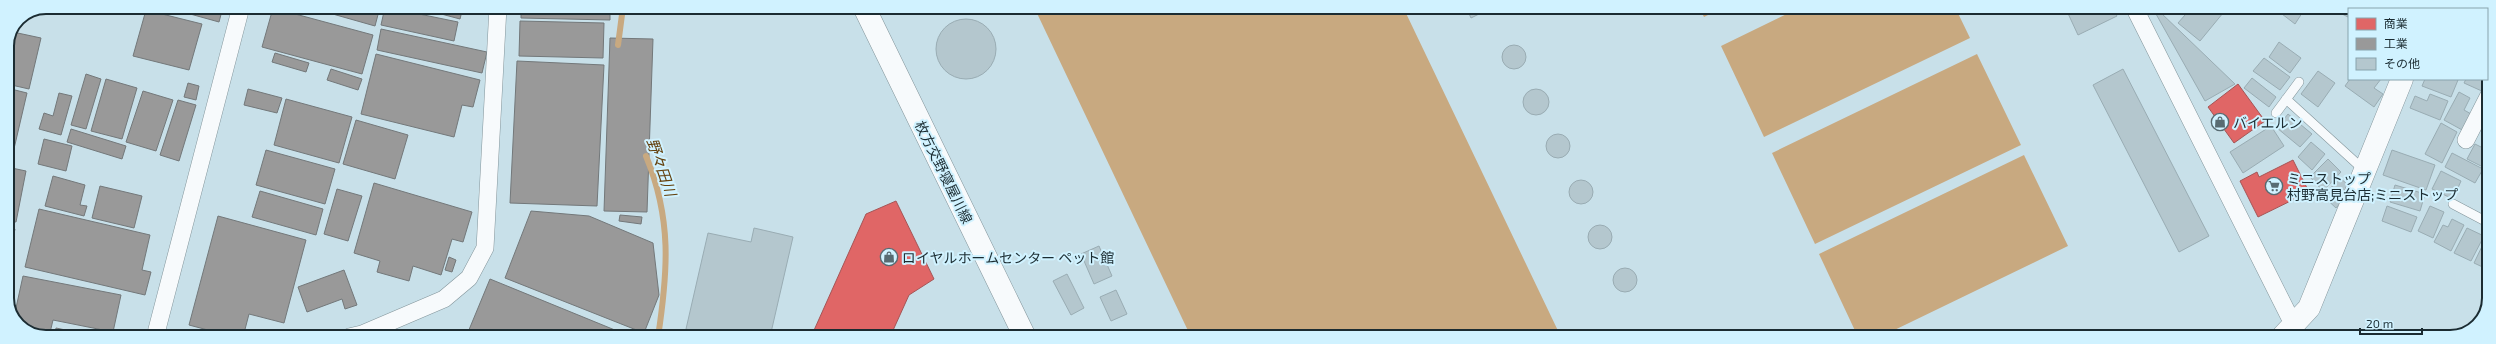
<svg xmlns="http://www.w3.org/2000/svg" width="2496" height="344" font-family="'Exo 2','Noto Sans JP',sans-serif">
  <rect width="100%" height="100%" fill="#c8e0e9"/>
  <path fill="#c8a980" d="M1034,7h369l158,330h-370z
    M1699,7h25l-20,10z
    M1801,7h154l15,31 -206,99 -43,-91z
    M1977,54l44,91 -206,99 -43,-91z
    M2024,155l44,91 -188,91h-22l-39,-83z"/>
  <path fill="#e06666" stroke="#a55556" d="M2238,84l27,37 -31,22 -26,-36z
    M2293,160l16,32 -51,25 -18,-36 17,-9 2,5z
    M896,201l38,78 -25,16 -19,42h-79l55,-123z"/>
  <path fill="#999" stroke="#73787a" d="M165,7h58l-4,15z
    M308,7h72l-5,19z
    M385,7l73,15 -4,19 -73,-16z
    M415,7h48l-3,12z
    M521,7h89v13l-89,-2z
    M273,8l100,27 -11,39 -100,-27z
    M146,10l56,14 -13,46 -56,-14z
    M520,21l84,2 -1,35 -84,-2z
    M381,29l106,23 -5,21 -105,-23z
    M13,32l28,6 -12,51 -22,-5v-38z
    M610,38l43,1 -6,173 -43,-1z
    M275,53l34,10 -3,9 -34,-10z
    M376,54l104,26 -7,27 -11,-2 -8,32 -93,-23z
    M517,61l87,4 -7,141 -87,-3z
    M331,69l31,10 -4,11 -31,-10z
    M86,74l15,5 -15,50 -15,-4z
    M106,79l31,9 -15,51 -31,-8z
    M188,83l11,3 -3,14 -12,-3z
    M7,88l20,5 -14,60 -6,-1z
    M248,89l34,9 -5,15 -33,-8z
    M143,91l30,9 -17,51 -30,-9z
    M59,93l13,3 -11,39 -22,-6 5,-16 9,3z
    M286,99l66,18 -13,46 -65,-18z
    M178,100l18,5 -17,56 -19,-6z
    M356,120l52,15 -13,44 -52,-15z
    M71,129l55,17 -4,13 -55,-17z
    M44,139l28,7 -6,25 -28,-7z
    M266,150l69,19 -10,35 -69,-19z
    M7,167l19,4 -10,51 -9,-1z
    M53,176l32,9 -5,20 7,1 -3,10 -39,-10z
    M374,183l98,29 -9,30 -11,-3 -11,36 -28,-9 -4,15 -32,-9 3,-11 -26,-8z
    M100,186l42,10 -8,32 -42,-10z
    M337,189l25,7 -14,45 -24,-7z
    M260,191l63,18 -7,26 -64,-18z
    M39,209l111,26 -8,35 9,2 -6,23 -120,-28z
    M531,211l58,5 64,27 6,52 -15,38 -139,-55z
    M620,215l22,2 -1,7 -22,-3z
    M218,216l88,24 -22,83 -35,-9 -6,23h-9l-45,-12z
    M7,227l8,2 -8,37z
    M449,257l7,3 -4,12 -7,-2z
    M344,270l13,35 -12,4 -3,-10 -35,13 -9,-25z
    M23,276l98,19 -8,37 -60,-12 -4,17h-8l-23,-11 -4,-9z
    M490,279l142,58h-166z
    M56,328l19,4 -1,5h-20z"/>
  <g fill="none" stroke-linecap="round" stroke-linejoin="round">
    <path stroke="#c8a980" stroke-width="6" d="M618,45l5,-38
      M646,156c26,63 22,115 12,181"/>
  </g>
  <path fill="#b4c7ce" stroke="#99acb3" d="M1466,7h27l-22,11z
    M2065,7h47l5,9 -39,19z
    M2192,7h24l7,6 -23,28 -22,-18z
    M2287,7h19l-11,17 -13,-10z
    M2335,7h18l-4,2 -1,8 -14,-7z
    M2160,12l75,72 -30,17 -49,-87z
    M936 49a30 30 0 1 1 60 0a30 30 0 1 1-60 0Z
    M2279,42l22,16 -11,15 -21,-16z
    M2487,44l2,1v22l-2,-1z
    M1502 57a12 12 0 1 1 24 0a12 12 0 1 1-24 0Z
    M2264,58l26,19 -10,13 -27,-19z
    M2123,69l86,167 -30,16 -86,-167z
    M2487,70l2,12 -5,10 -20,-9 2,-4h21z
    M2318,71l17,12 -17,24 -17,-13z
    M2252,78l24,19 -7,10 -25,-19z
    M2350,79h31l-7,9 9,6 -9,13 -29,-21z
    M2425,79h31l2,1 -7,17 -29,-11z
    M1523 102a13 13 0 1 1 26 0a13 13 0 1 1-26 0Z
    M2459,92l11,6 -6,12 9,5 -9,16 -20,-11z
    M2430,94l18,7 -8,19 -30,-12 5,-12 12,5z
    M2288,114l24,20 -12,13 -23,-19z
    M2441,123l16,9 -15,31 -17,-9z
    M2271,126l13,20 -41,27 -13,-21z
    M2489,133v13l-6,-2z
    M1546 146a12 12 0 1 1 24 0a12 12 0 1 1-24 0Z
    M2311,142l14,12 -13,16 -14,-13z
    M2475,144l14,7v19l-22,-11z
    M2392,150l43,15 -9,25 -43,-15z
    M2452,153l31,16 -8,14 -30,-16z
    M2328,159l13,13 -18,19 -13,-14z
    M2441,171l20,10 -8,18 -21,-10z
    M2340,178l13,11 -17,19 -13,-12z
    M1569 192a12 12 0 1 1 24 0a12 12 0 1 1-24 0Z
    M2395,185l30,9 -5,17 -30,-9z
    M2387,206l30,11 -6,15 -29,-11z
    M2430,206l14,6 -11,26 -15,-7z
    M2452,219l12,6 -13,26 -17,-9 9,-17 5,2z
    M1588 237a12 12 0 1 1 24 0a12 12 0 1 1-24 0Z
    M754,228l39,9 -23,100h-53l-31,-8 22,-96 43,9z
    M2467,228l17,8 -13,25 -17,-8z
    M2487,236h2v34l-15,-7z
    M1099,246l13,30 -18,8 -13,-30z
    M1613 280a12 12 0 1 1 24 0a12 12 0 1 1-24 0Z
    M1067,274l17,34 -13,7 -18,-34z
    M1116,290l11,24 -16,7 -11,-24z"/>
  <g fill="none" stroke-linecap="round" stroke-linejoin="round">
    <defs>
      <path id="lane" d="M2286,99l79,72
        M2276,113l23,-31
        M2453,204l36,19"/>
      <path id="street" d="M2134,7l160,319
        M2466,140l23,-45
        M155,337l86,-330
        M349,337l13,-3 82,-35 25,-21 16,-30 13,-241"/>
      <path id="secondary" d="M2429,9l1,-2
        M2282,337l27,-29 93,-229"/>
      <path id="primary" d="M864,7l161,330"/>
    </defs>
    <use href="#lane" stroke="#82949a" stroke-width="10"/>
    <use href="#street" stroke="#82949a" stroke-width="18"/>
    <use href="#secondary" stroke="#82949a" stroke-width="23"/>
    <use href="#primary" stroke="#82949a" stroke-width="23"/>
    <use href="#lane" stroke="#f7fafc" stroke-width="9"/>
    <use href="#street" stroke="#f7fafc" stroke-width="17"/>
    <use href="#secondary" stroke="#f7fafc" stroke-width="22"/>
    <use href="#primary" stroke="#f7fafc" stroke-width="22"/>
  </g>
  <defs>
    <symbol id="shop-ring" viewBox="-11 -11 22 22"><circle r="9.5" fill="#d0f2ff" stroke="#586b72" stroke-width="1.5"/><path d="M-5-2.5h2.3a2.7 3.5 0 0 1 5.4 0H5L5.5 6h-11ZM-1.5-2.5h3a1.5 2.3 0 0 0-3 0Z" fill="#586b72"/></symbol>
    <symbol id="supermarket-ring" viewBox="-11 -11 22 22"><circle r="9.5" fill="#d0f2ff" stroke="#586b72" stroke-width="1.5"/><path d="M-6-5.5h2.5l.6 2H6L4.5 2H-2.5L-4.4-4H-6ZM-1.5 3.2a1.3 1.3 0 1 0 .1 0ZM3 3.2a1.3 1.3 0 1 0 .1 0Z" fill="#586b72"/></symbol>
  </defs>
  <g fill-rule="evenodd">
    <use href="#shop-ring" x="2210" y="112" width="20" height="20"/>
    <use href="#supermarket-ring" x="2264" y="176" width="20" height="20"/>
    <use href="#shop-ring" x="879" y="247" width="20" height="20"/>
  </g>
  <g text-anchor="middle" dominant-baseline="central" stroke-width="4" stroke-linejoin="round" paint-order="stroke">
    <g font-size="14" fill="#1b2c32" stroke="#d0f2ff" text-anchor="start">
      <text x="2233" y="122">バイエルン</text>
      <text x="2287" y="178">ミニストップ<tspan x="2287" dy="16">村野高見台店;ミニストップ</tspan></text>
      <text x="902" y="257">ロイヤルホームセンター ペット館</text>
    </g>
    <g font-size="14" fill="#1b2c32" stroke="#d0f2ff">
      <text transform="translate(944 172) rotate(64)">枚方交野寝屋川線</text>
    </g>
    <g font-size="15" font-style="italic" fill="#64400d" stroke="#d0f2ff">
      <text transform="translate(662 167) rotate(71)">野々田川</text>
    </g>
  </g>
  <path d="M0 0H2496V344H0ZM46 14H2450A32 32 0 0 1 2482 46V298A32 32 0 0 1 2450 330H46A32 32 0 0 1 14 298V46A32 32 0 0 1 46 14Z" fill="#d0f2ff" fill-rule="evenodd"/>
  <path fill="none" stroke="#1b2c32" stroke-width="2" d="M46 14H2450A32 32 0 0 1 2482 46V298A32 32 0 0 1 2450 330H46A32 32 0 0 1 14 298V46A32 32 0 0 1 46 14Z"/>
  <rect x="2348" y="8" width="140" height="72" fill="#d0f2ff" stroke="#88a3ad"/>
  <rect x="2356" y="18" width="20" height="12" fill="#e06666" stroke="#88a3ad"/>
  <text x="2384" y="28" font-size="12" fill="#1b2c32">商業</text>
  <rect x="2356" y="38" width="20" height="12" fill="#999999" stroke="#88a3ad"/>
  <text x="2384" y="48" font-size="12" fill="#1b2c32">工業</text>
  <rect x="2356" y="58" width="20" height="12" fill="#b4c7ce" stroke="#88a3ad"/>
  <text x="2384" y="68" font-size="12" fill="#1b2c32">その他</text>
  <path d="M2360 328v6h62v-6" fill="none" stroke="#1b2c32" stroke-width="2"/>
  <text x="2366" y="328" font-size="12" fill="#1b2c32" stroke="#d0f2ff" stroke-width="3" paint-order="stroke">20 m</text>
</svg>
